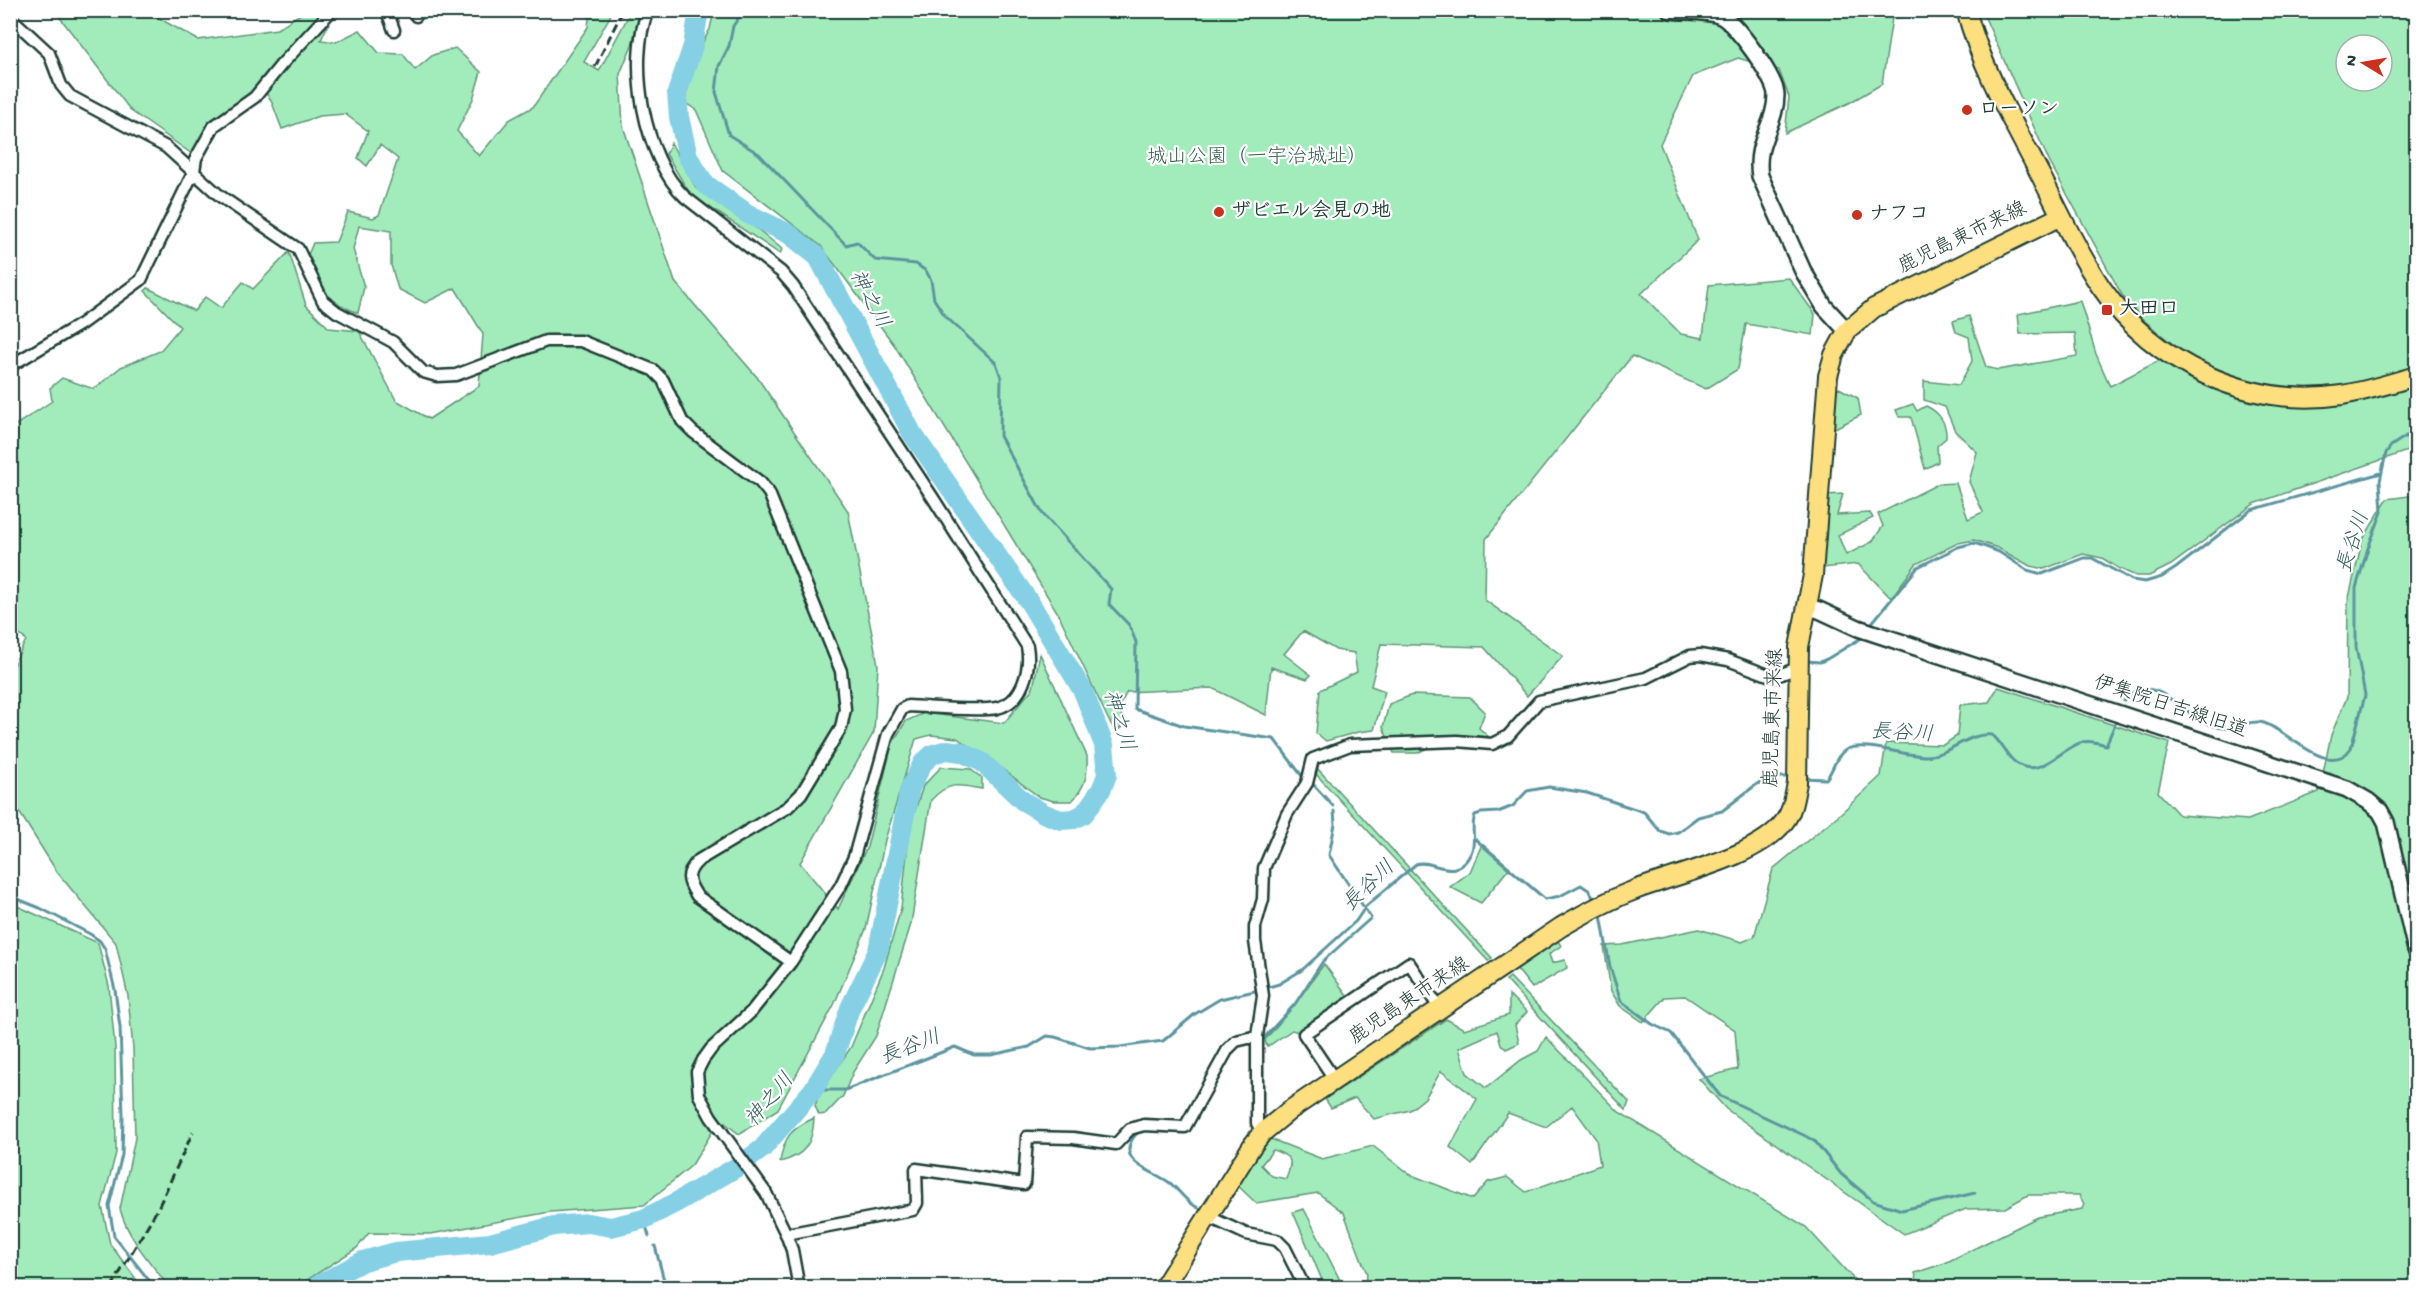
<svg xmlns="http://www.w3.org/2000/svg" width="2427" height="1298" font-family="'Gochi Hand','Klee One',sans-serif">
  <rect width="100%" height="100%" fill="#fff"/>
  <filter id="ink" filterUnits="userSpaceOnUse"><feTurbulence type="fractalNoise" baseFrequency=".0167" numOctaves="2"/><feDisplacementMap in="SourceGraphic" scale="12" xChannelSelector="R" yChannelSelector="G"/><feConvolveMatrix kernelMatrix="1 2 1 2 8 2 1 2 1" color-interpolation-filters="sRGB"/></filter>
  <g filter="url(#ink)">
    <path fill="#a2ecbb" stroke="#609478" stroke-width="1.5" fill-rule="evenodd" d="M55,11h91l52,29 79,-11 28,-18h29l-13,29 15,2 24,-12 19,23 24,1 12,16 18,-15 22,-7 26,24 -8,27 -16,32 22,25 30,-36 24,-13 55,-80 2,-16h23l-29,51 15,9 32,-60h10l-9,34 -12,29 3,52 52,156 82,95 91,134 30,154 -4,67 -74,131 38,46 29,-62 25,-103 14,-23 18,-8 80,10 29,-35 7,-34 47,102c1,20 -2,31 -15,45h-18l-15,-4 -39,-30 -43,-29 -26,-3 -15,4 -31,101 -19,89 -32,76 -56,104 -39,25 -19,-15 -28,46 -48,40 -94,7 -119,22 -62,-1 -12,15 -61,39h-127c-18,-24 -41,-48 -49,-78l15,-71 -2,-89 -5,-53 -12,-53 -59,-71 -46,-73v-129l15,-30 -15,-12 -1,-199 42,-28 -2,-13 12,-10 32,11 27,-22 39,-16 20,-24 -35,-36 3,-3 46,23 11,-14 16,11 22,-26 10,7 36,-37 17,53 23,23 30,3 37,69 33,19 50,-33 4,-52 -28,-46 -30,15 -27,-14 -7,-24v-34l-32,-5 -6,23 11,38 -6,26c-35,-13 -35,-25 -51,-56l6,-14 23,-1 12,-30 25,6 6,-3 19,-56 -18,-14 -13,21 -9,-8 10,-27 -23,-17 -26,2 -37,13 -11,-29 -12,-16 -14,16 -38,24 -15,30 -61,-43z
      M714,11h1228v3l-50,4 -10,66 -33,19 -64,30 4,-36 -10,-27 -41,-12 -45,18 -33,68 38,96 -57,54 40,40 22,4 6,-53 80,-7 26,36 -2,21 -67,-11 -8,45 -32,20 -74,-33 -146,183 -1,61 78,56 -36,40 -43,-49 -103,-3 -10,42 14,5 -11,39 -16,2 -32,9 -10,-8 4,-43 37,-18 -3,-19 -18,-3 -33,-19 -19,23 27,21 -4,4 -36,-12 -5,48 -54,-27 -85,4 -8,15 5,18 -8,7 -8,-13 -49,-104 -164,-269 -74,-100 -98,-75 -27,-61 -12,-8 15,-52 11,-21z
      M1982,11h434v437l-162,56 -83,61 -22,11h-13l-18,-8 -16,-10 -19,-4 -39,15 -14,-3 -32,-18 -24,-8 -16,3 -42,21 -25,34 -33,-34 -35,4 3,-73 17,-1 -6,21 33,-2 3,5 -35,17 8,20 26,-13 11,-16 -5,-12 60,-30 18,-1 12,36 15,-7 -14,-30 8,-30 -22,-21 -10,-24 -21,-7v-19l35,4 13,-24 -3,-24 -13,-5 -3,-11 16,-5 17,51 12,3 79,-14 -2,-23 -55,1 -2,-20 62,-13 16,53 14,32 70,-36 -39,-32 -19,-23 -73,-134zM2346,45h36v36h-36z
      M671,143l25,45 64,43 22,18 -2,5 -90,-60 -24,-40z
      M1837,387l21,11 3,17 -28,14z
      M1913,404l4,7 9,-5c13,6 21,17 20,32l-9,8 1,16 -13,7 -14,-52h-12l-3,-7z
      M2416,495v792h-497l-4,-14 30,-10 93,-46 44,-8 2,-5 -5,-9h-51l-23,13 -39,1 -62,25 -178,-125 -27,-30 39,-10 -3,-39 -50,-34 -20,1 -22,25 -23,-16 -9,-15 -7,-45 18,-1 77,-16 43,13 12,-5 19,-68 68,-56 40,-37 5,-33 57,2 14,-9 3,-31 29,-3 9,-15 171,56 -11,49 21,23 69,5 71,-28 12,-57 16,-38 1,-95 14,-61 25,-42z
      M1412,695l58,2 15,15 -6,16 10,9 -33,-2 -39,18h-23l-11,-26 6,-23z
      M941,767l29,2 12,9v11c-24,-5 -34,-7 -51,11l-20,124 -35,112 -23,36 -10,24 -17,18 -7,1 -4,-9 3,-9 33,-50 33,-79 17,-60 9,-82 13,-40z
      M1317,768l175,190 -4,3 -174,-189z
      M1482,844l28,23 -29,36 -31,-16 20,-15z
      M11,903l87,40 11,43 6,61 1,106 -14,53 8,38 32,43h-131z
      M1557,939l4,7 -12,8 3,9 13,-3 2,8 -35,20 -16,-20z
      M1324,964l23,31 -2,8 -47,29 -6,-2 -25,17 -2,-7 30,-36z
      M1510,977l119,125 -3,8 -120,-130z
      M1509,995l18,17 -12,13 4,18 -13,6 -5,-5 -4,-13 -38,17 8,25 19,15 35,-28 17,-9 8,-14 73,75 187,115 55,60h-498l4,-13 -23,-61 -26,-20 -62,10 -20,-19 32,-46 54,21 51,-13 36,28 64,25 15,-17 19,-5 19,15 74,-27 -4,-26 -24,-33 -26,21 -38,-14 -36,52 -22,-18 27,-48 -36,-28 -16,27 -15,12 -36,9 -19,-21 -24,10 -6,-9 121,-80 18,10 45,-14zM1273,1150c20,7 20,10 13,29l-14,-3 -11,-11z
      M814,1118c-1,26 -10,38 -34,44 4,-26 11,-33 34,-44z
      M1304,1209l39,77 7,1h-25l-32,-75z"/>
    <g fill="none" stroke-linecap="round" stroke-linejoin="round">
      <path stroke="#5c959e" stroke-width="3" d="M744,10l-11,16 -4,20 -10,20 -3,26 13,43 30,19 87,91 11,-3 18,18 41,4 10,7 5,9 3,19 11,17 51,47 5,14 -1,59 42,77 69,76 -2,15 20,21 7,17 -1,67 49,17 90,13 28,37
        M1871,624l47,-57 40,-20 16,-4 12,4 13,5 28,18 15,4 42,-16h8l40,22 13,2 17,-5 14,-9 75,-58 130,-37
        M1806,661l14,1 7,-3 36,-22
        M2124,701c6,-11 21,-14 32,-10 21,8 43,35 68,37 14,1 26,-9 40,-5 23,7 66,57 87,25l14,-53 -9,-48v-59l12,-40 14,-36 -2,-31 6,-28 5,-7 15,-10 10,-3
        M1803,778l23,1c8,-9 9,-24 21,-30 18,-8 57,7 79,7 25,-1 41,-24 66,-21 10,7 14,21 24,28 25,17 45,-16 67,-21 8,-2 16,1 23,3l9,-21
        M1312,783l21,23
        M1475,839l70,60 15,-3 21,-11 9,6 3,7
        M10,896l30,12 50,26 10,7 5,8 10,41 5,37 3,89 -1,39 -13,51 5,30 41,52
        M1601,915l9,52 11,34 31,23 19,9 49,63 94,44 27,34 32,27 29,9 73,-17
        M1265,988l14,-4 23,-14 54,-49 10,-15 50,-42c16,-6 40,20 55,-11 6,-13 -1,-25 4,-38l6,-2 17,-1 15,-6 14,-15 22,-4 38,6 57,19 16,19 9,3 9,-2 20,-15 24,-6 35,-27 24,-7h9
        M1263,1039l32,-35 28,-43 48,-43 -42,-63 6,-31 -1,-13
        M813,1090h32l110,-43 19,8h17l38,-8 18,-11 8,1 35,11 30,-1 43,-6 32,-27 25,-15 39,-9
        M1139,1131c-30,30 14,39 31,52 12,10 17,21 33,27
        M644,1219l5,17
        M655,1246l11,42
        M1291,1249l13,26"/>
      <path stroke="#85d0e5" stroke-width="20" d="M313,1288l50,-27 33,-9 94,-9 64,-17 34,-3 23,4 33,-8 33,-17 60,-35 25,-18 51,-59 22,-36 15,-46 28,-57 32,-163 13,-25 10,-9 14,-4 14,2 21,10 41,39 22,13 16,6 13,-1 10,-5 17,-24 6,-15 -3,-30 -21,-54 -53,-88 -118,-170 -94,-176 -29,-23 -41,-20 -43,-30 -17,-27 -9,-40 -2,-24 16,-47 6,-36"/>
      <defs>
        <path id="street" d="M392,10l-4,4 6,16
          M413,10l3,6
          M648,10c-21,53 -4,148 37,187l96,75 12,14 140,212 94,148c4,23 -4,56 -30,62 -22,4 -65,-1 -89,-2l-6,3 -14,25 -34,123 -13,28 -50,77 -40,50 -40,37 -8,11 -6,12 2,23 12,22 55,76 20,41 6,16 7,38
          M10,17l39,36 12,32 9,11 96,51 54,49 78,53 25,52 14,11 56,30 30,30 14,4 19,-1 90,-34h35l72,29 10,10 19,41 11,11 67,50 9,11 72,178 4,38 -4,19 -40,66 -13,13 -89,53c-14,13 -12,21 -2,36l94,66
          M10,366l71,-42 60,-44 53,-109 2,-13 18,-32 41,-29 26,-32 51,-55
          M1335,1080l-31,-46 105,-71 31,46
          M1262,1133l-5,-10v-87l6,-40 -8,-55v-14l8,-28 1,-31 23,-54 20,-31 6,-24 37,-14 107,-4 35,3 16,-8 31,-35 107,-23 44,-22 10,-1 28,5 40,15 8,1 22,-8
          M1209,1217l37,17 31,6 8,8 20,40
          M786,1234l127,-24 4,-7 -1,-34 108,15 3,-47 46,1 43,6 14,-15 14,-4 41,2 43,-78 8,-8 21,-5"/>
        <path id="secondary" d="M1670,10c15,2 37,0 51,6 15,7 55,63 55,79 0,30 -22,47 -16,81l43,95 21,35 23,25
          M1807,607l12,3 39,18 489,161 21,12 12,10 6,11 30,128"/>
        <path id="primary" d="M1966,10c16,59 47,112 75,166 19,37 37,77 60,111 53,77 148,122 241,108 25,-4 50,-12 74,-19
          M1163,1288l89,-142 10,-13 28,-23 271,-183c24,-14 47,-27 74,-37 41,-16 123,-33 149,-68 9,-11 10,-25 13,-39l2,-136 14,-72 15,-199 6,-21 13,-24 27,-23 187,-92"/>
      </defs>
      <use href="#street" stroke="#1f3d34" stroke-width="15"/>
      <use href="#secondary" stroke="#1f3d34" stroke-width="20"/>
      <use href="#primary" stroke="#1f3d34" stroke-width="22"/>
      <use href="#street" stroke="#fff" stroke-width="10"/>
      <use href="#secondary" stroke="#fff" stroke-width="15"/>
      <use href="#primary" stroke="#fddf80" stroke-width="18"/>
      <path stroke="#1f3d34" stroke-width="3" stroke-dasharray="9 4.5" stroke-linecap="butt" d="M595,67l28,-57
        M111,1288l47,-80 35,-76"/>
    </g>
  </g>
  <g fill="#c8321e" stroke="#fff" stroke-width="2">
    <circle cx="1967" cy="110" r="6"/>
    <circle cx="1219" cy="212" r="6"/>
    <circle cx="1857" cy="215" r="6"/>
    <rect x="2101" y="304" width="12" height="12" rx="3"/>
  </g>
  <g text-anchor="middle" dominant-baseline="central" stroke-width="4.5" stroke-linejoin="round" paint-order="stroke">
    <g font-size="20" font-weight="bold" fill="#1f3d34" stroke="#fff" text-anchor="start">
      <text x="1979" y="110">ローソン</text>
      <text x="1231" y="212">ザビエル会見の地</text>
      <text x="1869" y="215">ナフコ</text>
      <text x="2119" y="310">大田口</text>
    </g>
    <g font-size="20" fill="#39604f" stroke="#fff">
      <text x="1257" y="158">城山公園（一宇治城址）</text>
    </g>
    <g font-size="20" fill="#1f3d34" stroke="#fff">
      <text transform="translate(1963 239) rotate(-26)">鹿児島東市来線</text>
      <text transform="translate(2170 708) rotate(18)">伊集院日吉線旧道</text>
      <text transform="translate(1775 718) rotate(-88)">鹿児島東市来線</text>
      <text transform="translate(1410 1002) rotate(-34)">鹿児島東市来線</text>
    </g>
    <g font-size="21" font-style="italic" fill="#386260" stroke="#fff">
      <text transform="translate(868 300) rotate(62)">神之川</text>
      <text transform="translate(2355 543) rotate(-72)">長谷川</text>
      <text transform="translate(1117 721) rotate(73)">神之川</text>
      <text transform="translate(1902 735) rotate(3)">長谷川</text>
      <text transform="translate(1370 887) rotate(-44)">長谷川</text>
      <text transform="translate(911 1049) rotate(-21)">長谷川</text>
      <text transform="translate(771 1101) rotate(-50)">神之川</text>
    </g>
  </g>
  <rect width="2427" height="1298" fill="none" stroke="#fff" stroke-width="36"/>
  <rect x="18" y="18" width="2391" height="1262" fill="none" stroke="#1f3d34" stroke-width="2" filter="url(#ink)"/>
  <g transform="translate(2364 63) rotate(281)"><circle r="28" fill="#ffffff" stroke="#a5b1ae" stroke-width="1.5"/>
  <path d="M0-4.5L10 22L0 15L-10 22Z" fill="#c8321e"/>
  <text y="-9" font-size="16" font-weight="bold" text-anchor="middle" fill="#1f3d34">N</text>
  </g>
</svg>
